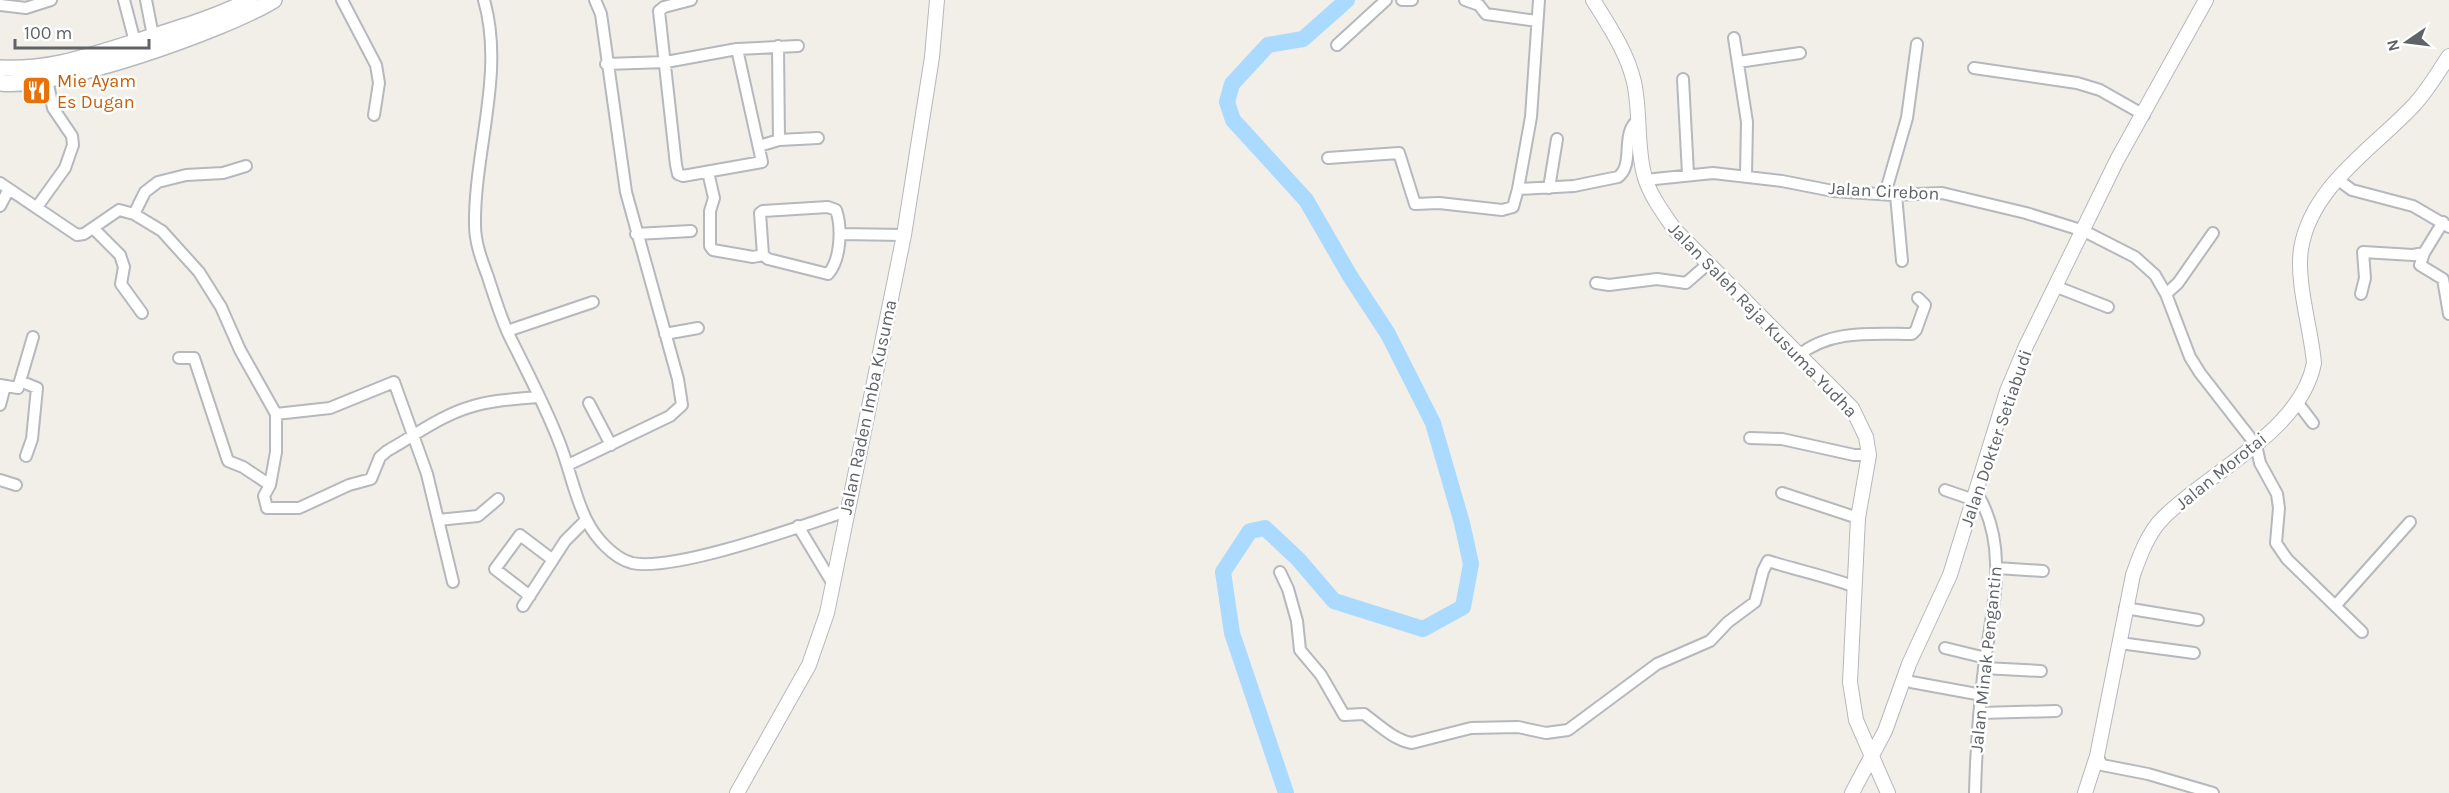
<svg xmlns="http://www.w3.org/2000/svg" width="2449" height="793" font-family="Karla,sans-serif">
  <rect width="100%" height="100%" fill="#f1efe8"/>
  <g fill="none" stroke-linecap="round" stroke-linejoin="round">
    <path stroke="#aadaff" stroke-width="16" d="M1286,793l-54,-160 -9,-61 27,-41 15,-3 33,31 36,42 89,28 40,-22 8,-43 -9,-41 -29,-100 -45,-89 -38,-58 -44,-76 -73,-80 -6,-18 5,-18 36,-39 35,-6 44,-39"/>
    <defs>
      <path id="minor" d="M124,0l11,42
        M146,0l8,41
        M342,0l34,65 3,18 -5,32
        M484,0c21,73 -10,151 -9,225 0,18 7,36 13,52 6,19 12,38 20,56 17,35 36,70 50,106 11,26 16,57 29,82 8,16 26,37 45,42 43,9 169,-37 215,-52
        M1402,0h10
        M1465,0l14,5 7,9 51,7
        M0,5l26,3 25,-8
        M1734,38l13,84 -1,54
        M1337,45l49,-45
        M737,49l61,-3
        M1738,62l62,-9
        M606,64l60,-2 71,-13 25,113 -79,14 -5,-2 -2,-9 -17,-154 5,-4 27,-7
        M1974,68l103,15 23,7 44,25
        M1683,79l5,95
        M779,140l39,-2
        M759,146l20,-6 -1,-94
        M1328,158l71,-5 16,51 24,-1 63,7 11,-3 5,-18 56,-3 44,-9c17,-12 2,-44 20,-57
        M708,172l6,26 -4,13v35l3,4 40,7 10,-2 5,4 60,15c13,-14 14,-47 8,-64l-8,-3 -65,4 -3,2 3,42
        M2337,179l15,11 61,16 36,21
        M1645,180l68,-7 69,8 51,10 60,4 49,-2 84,20 58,18 51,26 20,18 11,19 24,63 10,16 56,72 4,18 17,31 2,14 -3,35 11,16 75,73
        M0,183l77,52 7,-1 35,-24 15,4 28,17 37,41 22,35 19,43 36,64v38l-6,33 -6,11 3,12h32l50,-23 22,-6 9,-22 7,-6c27,-15 53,-35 83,-44 22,-7 46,-8 69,-10
        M1549,188l8,-49
        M1518,189l13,-72 8,-117
        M1885,194l22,-76 10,-74
        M1896,195l6,66
        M0,206l9,-17
        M37,207l28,-39 8,-23 -1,-9 -19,-28 -6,-28
        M134,214l11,-22 13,-10 28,-7 37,-2 23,-7
        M2443,222l-19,31 -4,12 23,14 6,35
        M93,228l27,27 4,12 -3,17 21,29
        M636,234l55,-3
        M840,234l64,1
        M1596,283l13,2 48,-6 29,4 23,-20
        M2057,287l51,20
        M2166,294l12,-11 35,-50
        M2361,294l4,-16 -2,-26 50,3 11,-2
        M507,331l86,-29
        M665,334l33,-6
        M1798,356c32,-27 76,-22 114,-22l4,-4 9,-25 -7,-7
        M179,358h15l34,103 15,6 27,18
        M20,381l17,7 -5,51 -6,17
        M0,385l18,3 15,-51
        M2297,402l16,21
        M589,403l22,42
        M0,405l5,-19
        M276,414l54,-6 64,-26 33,92 26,108
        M1750,438l32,1 72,16h15
        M568,465l102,-49 12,-11 -4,-26 -52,-187 -25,-178 -6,-14
        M0,480l16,5
        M1945,490l29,10
        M1782,493l76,25
        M438,520l40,-4 20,-17
        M798,526l35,58
        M1997,568l46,3
        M1280,572l8,17 9,32 3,29 21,25 23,40 20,-1c15,11 30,26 48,29l59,-15 47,-1 28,6 22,-3 89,-66 53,-23 18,-19 27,-20 8,-31 5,-10c29,9 57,15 85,25
        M530,596l-35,-27 25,-34 33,25
        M2336,605l74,-83
        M523,606l42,-65 21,-21
        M2125,608l73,12
        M2120,643l74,10
        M1945,648l41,10
        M1984,668l57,3
        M1911,682l71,13
        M1980,713l76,-2
        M2097,756l5,9 46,9 65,19
        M1975,793c1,-41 4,-84 9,-125 8,-60 26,-120 -7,-175"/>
      <path id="tertiary" d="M1593,0c16,26 34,52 41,82 7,32 2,65 11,96 6,19 19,36 30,52l177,178 14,29 3,18 -11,63 -8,164 6,38 32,73
        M737,793l72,-128 18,-52 77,-378 28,-178 5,-57
        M1852,793l33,-62 24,-67 41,-89 57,-184 19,-45 91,-186 89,-160
        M2085,793l12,-37 36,-181c7,-20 15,-42 30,-57 45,-46 138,-86 151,-155 -3,-35 -18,-80 -13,-114 10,-63 73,-101 113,-144 14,-15 24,-33 35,-49"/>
      <path id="secondary" d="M0,68c49,3 92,-13 138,-27 38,-12 77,-23 112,-41
        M0,83c55,7 225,-53 274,-83"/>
    </defs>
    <use href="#minor" stroke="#b5b8bc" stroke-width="14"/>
    <use href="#tertiary" stroke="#b5b8bc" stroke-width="16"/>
    <use href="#secondary" stroke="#b6babf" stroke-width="18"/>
    <use href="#minor" stroke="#fff" stroke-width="10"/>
    <use href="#tertiary" stroke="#fff" stroke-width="14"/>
    <use href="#secondary" stroke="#fff" stroke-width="15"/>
  </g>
  <defs>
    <symbol id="restaurant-square" viewBox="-11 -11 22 22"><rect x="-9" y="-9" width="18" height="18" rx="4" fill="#e8710a" stroke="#fff"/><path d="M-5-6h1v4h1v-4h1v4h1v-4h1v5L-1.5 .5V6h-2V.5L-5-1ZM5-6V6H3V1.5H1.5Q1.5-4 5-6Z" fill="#fff"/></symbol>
  </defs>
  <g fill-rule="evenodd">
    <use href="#restaurant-square" x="20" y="74" width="33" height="33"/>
  </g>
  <g text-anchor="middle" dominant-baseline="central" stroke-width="5" stroke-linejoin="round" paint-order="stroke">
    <g font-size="18" fill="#c56008" stroke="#fff" text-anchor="start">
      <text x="57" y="81">Mie Ayam<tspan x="57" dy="21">Es Dugan</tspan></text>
    </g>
    <g font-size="18" fill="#5f6368" stroke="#fff">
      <text transform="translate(1884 191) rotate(3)">Jalan Cirebon</text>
      <text transform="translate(1763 320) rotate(46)">Jalan Saleh Raja Kusuma Yudha</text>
      <text transform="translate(868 407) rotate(-78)">Jalan Raden Imba Kusuma</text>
      <text transform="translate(1996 438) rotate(-71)">Jalan Dokter Setiabudi</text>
      <text transform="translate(2221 471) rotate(-39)">Jalan Morotai</text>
      <text transform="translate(1986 659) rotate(-84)">Jalan Minak Pengantin</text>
    </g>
  </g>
  <g transform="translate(2407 42) rotate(256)" stroke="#ffffff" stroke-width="4.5" paint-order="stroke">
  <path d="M0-4.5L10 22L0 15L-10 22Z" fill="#5f6368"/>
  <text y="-9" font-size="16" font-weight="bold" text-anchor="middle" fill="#5f6368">N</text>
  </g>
  <path d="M15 39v9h134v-9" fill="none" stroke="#5f6368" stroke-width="3"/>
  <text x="24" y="39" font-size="18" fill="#5f6368" stroke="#ffffff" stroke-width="4.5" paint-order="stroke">100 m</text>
</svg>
